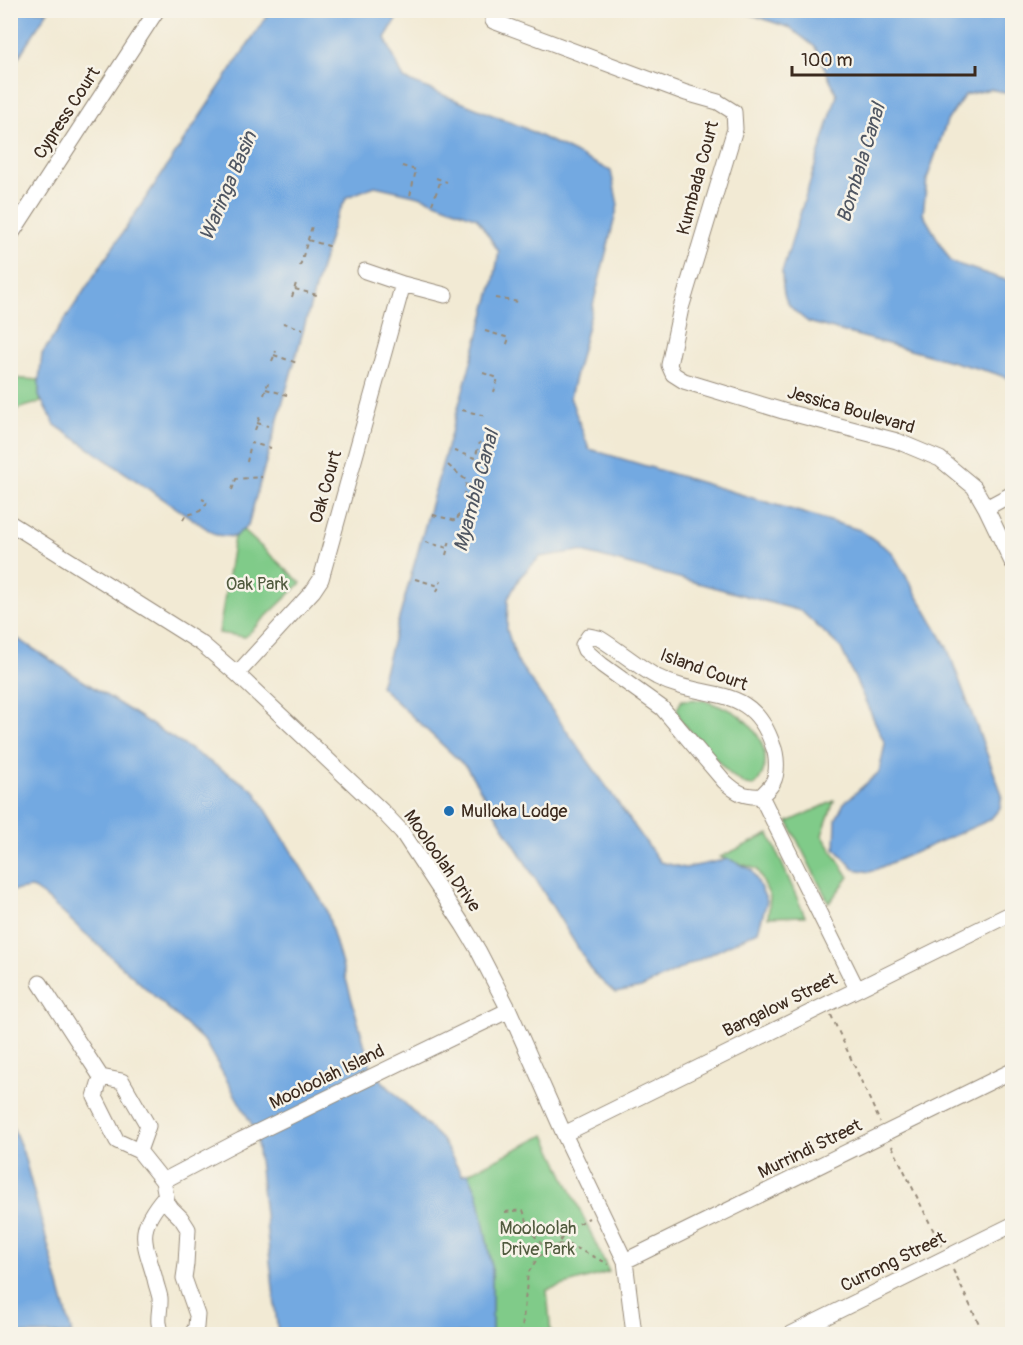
<svg xmlns="http://www.w3.org/2000/svg" width="1023" height="1345" font-family="Pangolin,sans-serif">
  <rect width="100%" height="100%" fill="#f7f3e8"/>
  <filter id="ink" filterUnits="userSpaceOnUse"><feTurbulence type="fractalNoise" baseFrequency=".0167" numOctaves="2"/><feDisplacementMap in="SourceGraphic" scale="12" xChannelSelector="R" yChannelSelector="G"/><feConvolveMatrix kernelMatrix="1 2 1 2 8 2 1 2 1" color-interpolation-filters="sRGB"/></filter>
  <filter id="wash" filterUnits="userSpaceOnUse"><feTurbulence type="fractalNoise" baseFrequency=".008" numOctaves="4" result="noise"/><feDisplacementMap in="SourceGraphic" scale="24" xChannelSelector="R" yChannelSelector="G"/><feGaussianBlur stdDeviation="1.35" result="paint"/><feColorMatrix in="noise" values="0 0 0 0 0 0 0 0 0 0 0 0 0 0 0 0 0 1.4 0 .05"/><feComposite in="paint" operator="in"/></filter>
  <g filter="url(#wash)">
    <rect width="100%" height="100%" fill="#f2ead4"/>
    <path fill="#80cb89" stroke="#5e7a54" stroke-width="1.5" d="M11,378l28,2v16l2,6 -30,9z
      M243,530l58,53 -56,54 -26,-4 15,-96z
      M682,700c6,0 13,-1 19,0 4,0 9,3 13,4 6,3 13,4 18,7 27,15 46,50 22,75l-8,-1 -15,-10 -50,-54 -4,-12z
      M834,801l-12,34 27,42 -20,26 -41,-81z
      M769,834l36,82 -37,1 2,-20 -13,-28 -37,-12z
      M545,1135l64,137 -62,18 4,44h-59v-67l-14,-72 -10,-22z"/>
    <path fill="#73a9e1" stroke="#576a80" stroke-width="1.5" d="M11,10l37,1 -37,58 -1,-58z
      M270,11h131l-16,27 19,41 118,48 89,44 7,34 -48,192 19,52 271,81 32,22 55,95 55,147 -2,14 -10,12 -120,52 -16,-3 -19,-21 1,-29 8,-16 35,-31 6,-28 -44,-96 -40,-37 -222,-60 -39,6 -20,20 -12,22 -1,31 10,31 143,201 25,6 44,-9 23,11 15,31 -9,30 -117,57 -26,5 -21,-19 -127,-206 -87,-82 114,-406 5,-28 -22,-34 -58,-22 -44,-10 -28,11 -13,25 -86,303 -14,12 -18,-2 -161,-110 -16,-29v-16l3,-26z
      M741,11h271v84l-21,-6 -26,6 -18,26 -20,58 -4,35 28,48 61,20v98l-18,-7 -186,-51c-23,-18 -25,-20 -26,-50l55,-177 -22,-48 -25,-19z
      M10,634l244,156 72,118 46,163 70,69 20,35 6,-2 10,22 14,72v67h-214l-22,-202 -51,-90 -161,-146 -12,-8 -21,3z
      M10,1120l13,32 49,182h-61z"/>
  </g>
  <g filter="url(#ink)">
    <g fill="none" stroke-linecap="round" stroke-linejoin="round">
      <defs>
        <path id="minor" d="M493,21l193,72 32,9 16,10 1,17 -54,179 -12,57 4,9 11,7 99,30 114,30 43,18 34,28 12,21 26,54
          M10,236l147,-226
          M365,271l38,13 42,11
          M986,508l26,-14
          M10,523l192,121 35,30 145,137 20,21 61,93 15,25 31,60 55,124 61,127 9,73
          M589,636l10,2c20,12 38,28 58,39 48,25 95,4 116,69 4,9 5,27 0,36 -2,5 -8,10 -12,14 -17,1 -24,-3 -37,-15l-62,-73 -60,-43 -17,-15 -2,-5z
          M237,674l76,-83 8,-12 82,-295
          M761,796l96,193
          M40,983l61,94 21,4 26,45 -9,25
          M101,1077l-6,20 22,44 22,10 24,30 4,21 4,6 10,10 7,11 -2,35 -2,14 13,37 -1,12 -4,7
          M564,1134l448,-221
          M163,1181l78,-41 268,-130
          M625,1261l387,-190
          M163,1334c-8,-12 -2,-23 -3,-36 -1,-6 -4,-13 -5,-19 -11,-39 -20,-48 10,-83
          M791,1334l221,-109"/>
      </defs>
      <use href="#minor" stroke="#968a79" stroke-width="17"/>
      <path stroke="#968a79" stroke-width="2" stroke-dasharray="4.5 4.5" stroke-linecap="butt" d="M402,166l14,4 -6,26
        M436,178l11,4
        M432,204l9,-24
        M308,240l24,7
        M300,266l13,-43
        M295,289l22,6
        M292,297l5,-17
        M495,298l24,4
        M283,323l20,6
        M485,331l24,7 -3,9
        M274,355l23,8
        M272,361l4,-10
        M483,373l15,5 -4,14
        M266,389l21,6
        M264,395l4,-12
        M462,410l24,6
        M257,423l11,3
        M255,430l5,-14
        M454,451l21,7 5,-16
        M247,462l4,-19 20,5
        M448,465l19,16 -3,13
        M232,490l4,-11 26,-2
        M433,515l24,6 2,-9
        M183,520l2,-4 15,-5 8,-9 -6,-3
        M425,542l23,6
        M446,555l4,-15
        M415,579l24,7
        M437,592l4,-12
        M831,1015l49,107
        M892,1146l49,100
        M505,1212l18,-2 7,20 16,20
        M558,1244l11,1 40,19
        M953,1270l31,64
        M519,1334l3,-5 6,-56 11,-17 19,-12 9,-14 22,-12"/>
      <use href="#minor" stroke="#fff" stroke-width="15"/>
    </g>
  </g>
  <circle fill="#1f6fb2" stroke="#f7f3e8" stroke-width="2" cx="449" cy="811" r="6"/>
  <g text-anchor="middle" dominant-baseline="central" stroke-width="5" stroke-linejoin="round" paint-order="stroke">
    <g font-size="18" fill="#3b2a1e" stroke="#f7f3e8">
      <text transform="translate(67 113) rotate(-57)">Cypress Court</text>
      <text transform="translate(698 178) rotate(-75)">Kumbada Court</text>
      <text transform="translate(851 410) rotate(16)">Jessica Boulevard</text>
      <text transform="translate(326 487) rotate(-74)">Oak Court</text>
      <text transform="translate(704 670) rotate(20)">Island Court</text>
      <text transform="translate(442 861) rotate(55)">Mooloolah Drive</text>
      <text transform="translate(780 1005) rotate(-26)">Bangalow Street</text>
      <text transform="translate(327 1077) rotate(-26)">Mooloolah Island</text>
      <text transform="translate(810 1149) rotate(-26)">Murrindi Street</text>
      <text transform="translate(893 1262) rotate(-26)">Currong Street</text>
    </g>
    <g font-size="18" fill="#505a3e" stroke="#f7f3e8">
      <text x="257" y="584">Oak Park</text>
      <text x="538" y="1228">Mooloolah<tspan x="538" dy="21">Drive Park</tspan></text>
    </g>
    <g font-size="18" fill="#3b2a1e" stroke="#f7f3e8" text-anchor="start">
      <text x="461" y="811">Mulloka Lodge</text>
    </g>
    <g font-size="20" font-style="italic" fill="#4f5662" stroke="#f7f3e8">
      <text transform="translate(861 163) rotate(-73)">Bombala Canal</text>
      <text transform="translate(228 186) rotate(-67)">Waringa Basin</text>
      <text transform="translate(476 491) rotate(-75)">Myambla Canal</text>
    </g>
  </g>
  <rect width="1023" height="1345" fill="none" stroke="#f7f3e8" stroke-width="36"/>
  <path d="M792 66v9h183v-9" fill="none" stroke="#3b2a1e" stroke-width="3"/>
  <text x="801" y="66" font-size="18" fill="#3b2a1e" stroke="#f7f3e8" stroke-width="4.5" paint-order="stroke">100 m</text>
</svg>
